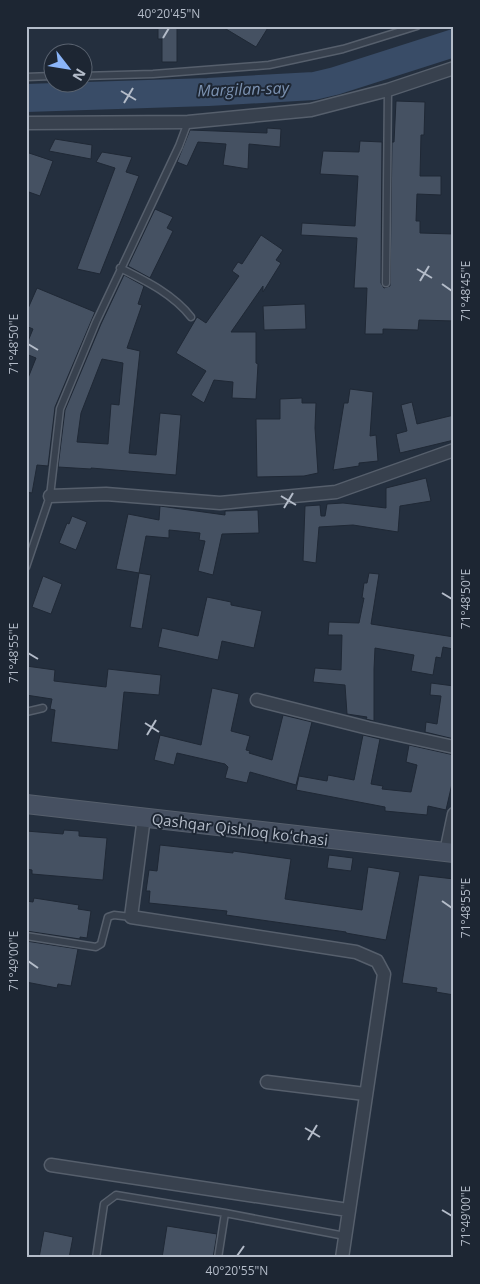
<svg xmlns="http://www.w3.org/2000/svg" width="480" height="1284" font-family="'Open Sans',sans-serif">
  <rect width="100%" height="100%" fill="#242f3e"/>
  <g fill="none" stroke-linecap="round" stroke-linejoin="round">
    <path stroke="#394c67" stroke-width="28" d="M26,98l182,-6 106,-6 21,-5 119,-38"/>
  </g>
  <path fill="#455162" stroke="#1f2835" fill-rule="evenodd" d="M158,26h19v36h-15v-23h-4z
    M221,26h48l-13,21z
    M396,101l29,1 -1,33h-3l-1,41h21v19l-24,-1 -1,27h4v12l34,1v87l-35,-1 -1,10 -35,-1v5h-18l2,-46h-13l3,-50 -56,-3 1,-12 53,3 3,-50 -38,-2 3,-23 36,1 1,-11 22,1 -1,141 3,5 6,-2 2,-144h2z
    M267,128l14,1 -1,18 -31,-3 -1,25 -25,-4 3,-21 -28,-2 -11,24 -10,-4 13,-32 77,3z
    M55,139l37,6 -1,14 -42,-8z
    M26,152l27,9 -13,35 -14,-5z
    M102,152l30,5 -6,15 13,4 -39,98 -23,-5 38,-101 -19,-6z
    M155,209l18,8 -6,11 6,3 -23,47 -22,-12z
    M261,235l22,15 -7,10 5,3 -18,29v-6l-32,46h25v31l2,1 -2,35 -24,-1 1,-16 -19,-2 -10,23 -13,-8 15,-24 -30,-18 21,-36 9,6 33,-47 -7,-5 6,-9 4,2z
    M124,275l20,11 -6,18 4,1 -15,43 13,3 -11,102 27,2 4,-42 21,2 -5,60 -85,-7v1l-33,-2 7,-57 36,-86zM102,359l21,4 -4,42 -8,-1 -3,40 -31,-2 4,-29z
    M37,288l58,24 -40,95 -7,59 -11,-1 -5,28 -6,-1v-109l10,-25 -10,-4v-8l7,-17 -7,-3v-13z
    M305,304l1,25 -42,1 -1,-24z
    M350,389l23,3 -3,44 6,-1 2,26 -19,2v3l-26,4 11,-67h4z
    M302,398v5h14l-1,25 3,45 -14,3 -47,1 -1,-58h24v-20z
    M412,402l5,22 37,-9v25l-54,13 -4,-19 11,-3 -6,-26z
    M426,478l5,23 -31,5 -2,26 -45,-7 -34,2 -3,36 -13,-2 2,-55 15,-1 1,11h4l2,-12 16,-1 43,5v-20z
    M160,506l65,9v-4l33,-1 1,23 -37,1 -9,41 -15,-4 7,-30 -6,-1 1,-7 -31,-3v8l-23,-2 -7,37 -23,-4 12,-55 31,6z
    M72,516l15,6 -11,28 -17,-7 8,-20 2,1z
    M139,573l12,2 -9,54 -12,-2z
    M369,573l10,1 -8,50 83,13 -1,12 -10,-2 -2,11 -5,-1 -3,18 -22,-4 3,-16 -39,-7 -1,21v52l-8,-2 1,-2 -20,-3 -2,-29 -32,-3 2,-14 26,2 1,-35h-14l1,-13 30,1 5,-25h-2l2,-15h3z
    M43,576l19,8 -11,30 -19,-7z
    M207,597l24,5v3l31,6 -8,37 -32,-7 -4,19 -60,-13 4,-19 36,8z
    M26,666l29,4 -1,11 52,6 2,-18 53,6 -2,20 -35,-3 -6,58 -67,-8 4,-32 -5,-1 2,-10 -26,-4z
    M431,683l23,3v53l-29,-7 1,-10 11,2 4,-28 -11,-1z
    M212,688l27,6 -8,37 19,5 -4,14 4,1 -1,2 23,7 11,-45 29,7 -16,63 -46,-13 -3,11 -22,-5 3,-11 -3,-3 -48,-11 -3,12 -20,-5 6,-25 41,10z
    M363,735l17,4 -9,45 12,2 -1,3 29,3 6,-27 -11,-3 3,-17 45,10v20l-8,35 -18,-4 -1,9 -42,-4v-4l-89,-17 3,-14 28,5 1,-6 26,5z
    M64,830l15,1v5l28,2 -4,42 -71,-6v-4l-6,-1v-38l37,3z
    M160,845l73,8v-2l58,8 -6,40 77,11 6,-43 32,5 -14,68 -40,-7v-1l-120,-17 1,-4 -78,-8 1,-12h-4l3,-21 8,1z
    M329,855l24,3 -2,13 -24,-3z
    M419,875l35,4v116l-18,-3 1,-4 -35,-5z
    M34,898l45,7 -1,4 13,2 -4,27 -7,-1v2l-54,-8v-30l7,1z
    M26,941l52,8 -7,37 -13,-2 -1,4 -31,-6z
    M167,1226l50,8 -4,24h-51z
    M44,1231l29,6 -4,21h-30z"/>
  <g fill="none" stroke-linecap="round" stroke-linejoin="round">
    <defs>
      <path id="service" d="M82,76l71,-2 116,-9 74,-16 74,-23
        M26,77l26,-1
        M120,268c26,13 53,26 71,49
        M386,283l2,-193
        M26,567l24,-71 10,-87 36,-87 83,-176 9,-24
        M26,712l17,-4
        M26,936l70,11 5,-3 7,-27 6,-2 17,2
        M96,1258l8,-54 12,-9 109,18 120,23
        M218,1258l7,-45"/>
      <path id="minor" d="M26,123l162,-1 123,-12 77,-20 66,-22
        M50,496l56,-2 114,9 116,-11 118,-42
        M257,700l111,28 86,19
        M144,817l-13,100 225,35 21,9 7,13 -42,284
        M446,852l8,-38
        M267,1082l98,12
        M51,1165l297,45"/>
      <path id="secondary" d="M26,804l428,49"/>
    </defs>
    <use href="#service" stroke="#565f6c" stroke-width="9"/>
    <use href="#minor" stroke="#565f6c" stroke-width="15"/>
    <use href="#secondary" stroke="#565f6c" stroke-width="20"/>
    <use href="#service" stroke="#38414e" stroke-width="6"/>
    <use href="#minor" stroke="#38414e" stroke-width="12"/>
    <use href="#secondary" stroke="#465061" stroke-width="18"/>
  </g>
  <path fill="none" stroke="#b4bcc9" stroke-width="2" d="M163,38l6,-10M121,91l15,9M124,103l9,-15M417,269l15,9M420,281l9,-15M442,284l10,7M28,344l10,6M281,496l15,9M284,508l9,-15M442,593l10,6M28,653l10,6M145,723l14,9M147,735l9,-15M442,901l10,7M28,961l10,7M305,1128l15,9M308,1140l9,-15M442,1210l10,6M237,1256l7,-10"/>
  <g text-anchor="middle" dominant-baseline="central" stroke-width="4" stroke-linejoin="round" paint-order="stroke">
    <g font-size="15" fill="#b4bcc9" stroke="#1d2633">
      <text transform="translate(240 829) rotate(7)">Qashqar Qishloq koʻchasi</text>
    </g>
    <g font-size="16" font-style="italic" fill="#7c92b1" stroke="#1d2633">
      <text transform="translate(243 89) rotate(-2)">Margilan-say</text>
    </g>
  </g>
  <rect width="480" height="1284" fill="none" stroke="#1d2633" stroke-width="55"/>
  <g transform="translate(68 68) rotate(121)"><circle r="24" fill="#1d2633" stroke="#59626f"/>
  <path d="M0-4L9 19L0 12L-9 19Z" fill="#8ab4f8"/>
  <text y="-8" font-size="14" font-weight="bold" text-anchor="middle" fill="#b4bcc9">N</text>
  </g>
  <rect x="28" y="28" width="424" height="1228" fill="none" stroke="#b4bcc9" stroke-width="2"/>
  <g font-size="12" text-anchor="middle" fill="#b4bcc9">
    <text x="169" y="18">40°20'45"N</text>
    <text transform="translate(466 291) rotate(-90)" y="4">71°48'45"E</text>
    <text transform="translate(14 344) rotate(-90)" y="4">71°48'50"E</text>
    <text transform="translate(466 599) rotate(-90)" y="4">71°48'50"E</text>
    <text transform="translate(14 653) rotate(-90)" y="4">71°48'55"E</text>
    <text transform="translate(466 908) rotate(-90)" y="4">71°48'55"E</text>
    <text transform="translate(14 961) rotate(-90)" y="4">71°49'00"E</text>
    <text transform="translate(466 1216) rotate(-90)" y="4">71°49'00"E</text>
    <text x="237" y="1275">40°20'55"N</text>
  </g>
</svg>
